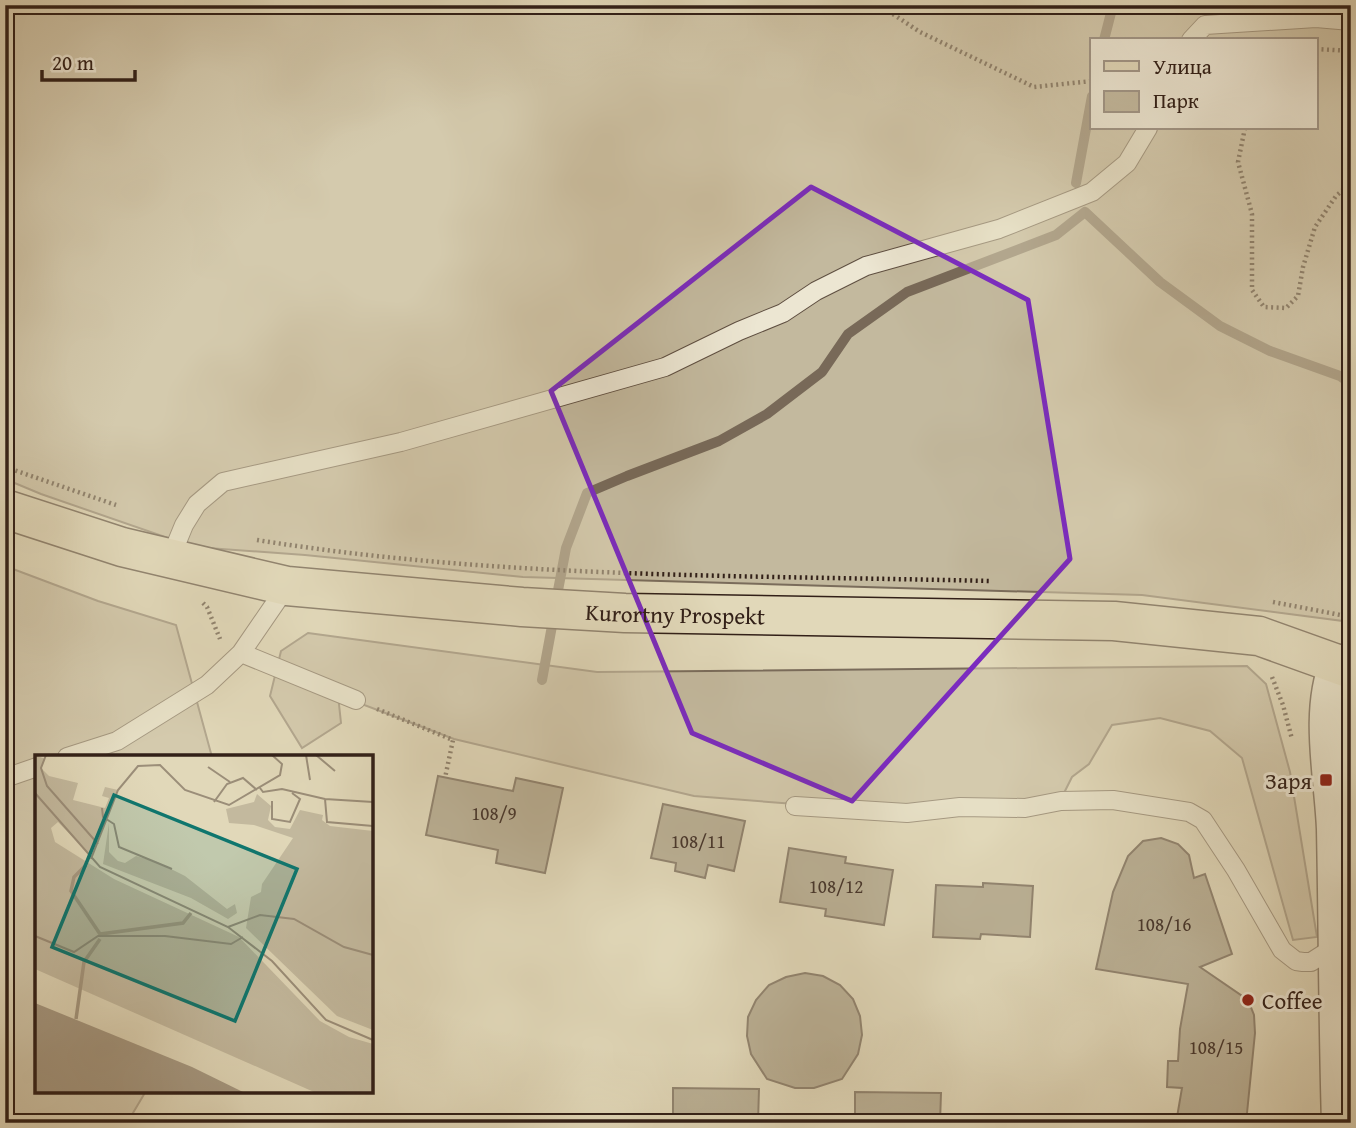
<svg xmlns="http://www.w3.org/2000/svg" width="1356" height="1128" font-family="'Gentium Book Plus',serif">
  <rect width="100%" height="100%" fill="#e1d8b9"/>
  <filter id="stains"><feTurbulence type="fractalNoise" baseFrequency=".00286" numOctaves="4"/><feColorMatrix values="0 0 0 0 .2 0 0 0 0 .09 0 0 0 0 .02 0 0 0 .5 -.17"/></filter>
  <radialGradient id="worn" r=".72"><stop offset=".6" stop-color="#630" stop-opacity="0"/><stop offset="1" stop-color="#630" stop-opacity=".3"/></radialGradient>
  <path fill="#c3b99e" stroke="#7a6c5b" stroke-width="2" fill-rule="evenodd" d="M5,5h1346v617l-209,-27 -619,-18 -218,-22 -111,-8 -153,-53 -36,-15zM1092,40h224v88h-224z
    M5,566l93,35 78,24 36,132h-175v334h109l-19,32h-122z
    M308,633l289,39 650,-6 19,18 24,88 27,165 -24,3 -51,-182 -32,-27 -50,-13 -48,7 -23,39 -17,13 -12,24 -37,5 -228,-2 -101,-8 -240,-57 -116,-44 3,28 -39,25 -32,-52 11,-45z"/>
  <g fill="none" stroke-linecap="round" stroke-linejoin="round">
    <path stroke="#786958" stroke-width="10" d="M1104,40l9,-35
      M1076,183l16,-87
      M556,601l10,-53 21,-55 40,-17 92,-35 48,-27 55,-42 26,-38 59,-42 149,-57 29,-23 75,70 60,44 50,25 70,25 11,8
      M542,680l12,-65"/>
  </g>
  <path fill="#8d806c" stroke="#322018" stroke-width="2" d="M438,776l75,15 3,-13 47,10 -18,85 -49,-10 2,-13 -72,-15z
    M663,804l82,17 -11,50 -26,-6 -3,13 -30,-7 1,-8 -25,-5z
    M1161,838l17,6 11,11 5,23 11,-4 27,80 -32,13 48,33 6,15 1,18 -9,90h-70l6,-35 -15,-1 1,-26h10l2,-32 8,-45 -92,-15 17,-77 15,-36 15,-15z
    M789,848l57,9 -1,6 48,7 -9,55 -59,-9 1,-7 -46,-7z
    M983,883l50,3 -3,51 -49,-3 -1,5 -47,-2 3,-52 47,2z
    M805,973l18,3 17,9 13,14 7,17 2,19 -4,19 -16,25 -28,9h-19l-28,-9 -16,-25 -4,-18 1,-19 8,-17 13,-15 17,-8z
    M673,1088l86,1 -1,34h-85z
    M855,1092l86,1 -1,30h-85z"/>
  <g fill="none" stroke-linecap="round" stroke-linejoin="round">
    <defs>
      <path id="lane" d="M1191,40l14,-15 111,-7 35,3
        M170,559l14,-34 13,-21 26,-22 178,-40 264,-75 74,-36 44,-18 33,-22 50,-25 133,-37 93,-37 35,-29 21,-35
        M241,653l115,47
        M67,757l50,-16 90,-56 34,-32 46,-67
        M5,778l32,-11
        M795,806l112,7 53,-6 65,1 36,-7 52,-1 76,12 14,8 33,50 46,80 14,11 7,1h8l25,-16 2,1"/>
      <path id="secondary" d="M1339,664c-20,48 -5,114 -3,165 2,98 2,196 5,294"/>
      <g id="primary">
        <path id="s1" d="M5,509l117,38 165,39 235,21 103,6 489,8 145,15 92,33"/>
      </g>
    </defs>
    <use href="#lane" stroke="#5e4e40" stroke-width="20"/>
    <use href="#secondary" stroke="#322018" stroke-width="41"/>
    <use href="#primary" stroke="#322018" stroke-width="41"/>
    <path stroke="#322018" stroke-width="4.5" stroke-dasharray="2 3.5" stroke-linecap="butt" d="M879,5l41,27 114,55 58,-6
      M1316,49l35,2
      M1245,128l-7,34 14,52v76l12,17 22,1 12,-12 5,-29 12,-40 21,-31 15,-13
      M5,467l111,38
      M257,540c242,39 488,35 732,41
      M1273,602l78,15
      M203,603l4,4 13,32
      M1272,677l11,28 9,34
      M377,709l76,31 -8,38"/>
    <use href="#lane" stroke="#ece6d2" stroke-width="18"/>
    <use href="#secondary" stroke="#ece6d2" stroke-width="38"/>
    <use href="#primary" stroke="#e1d8b9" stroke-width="38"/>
  </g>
  <path d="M0 0H1356V1128H0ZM811,187l217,113 42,259 -218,242 -160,-68 -141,-342z" fill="#e1d8b9" fill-opacity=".55" fill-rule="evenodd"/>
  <path fill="none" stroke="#7b2cbf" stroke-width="5" stroke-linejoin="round" d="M811,187l217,113 42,259 -218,242 -160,-68 -141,-342z"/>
  <g fill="#8f2418" stroke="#ece6d2" stroke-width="2.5">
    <rect x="1319" y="773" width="14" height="14" rx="3.5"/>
    <circle cx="1248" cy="1000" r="7"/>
  </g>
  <g text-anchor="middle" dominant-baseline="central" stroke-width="6" stroke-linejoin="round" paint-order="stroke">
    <g font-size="19" fill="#49382d">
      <text x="494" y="813">108/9</text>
      <text x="698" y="841">108/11</text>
      <text x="836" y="886">108/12</text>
      <text x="1164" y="924">108/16</text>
      <text x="1216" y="1047">108/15</text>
    </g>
    <g font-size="23" fill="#322018" stroke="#ece6d2">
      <text stroke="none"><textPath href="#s1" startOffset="682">Kurortny Prospekt</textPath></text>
    </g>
    <g font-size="23" fill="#322018" stroke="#ece6d2" text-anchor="end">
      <text x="1312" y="780">Заря</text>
      <text x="1262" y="1000" text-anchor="start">Coffee</text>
    </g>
  </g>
  <g transform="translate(35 755)">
    <rect width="338" height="338" fill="#e1d8b9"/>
    <path d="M0,0l10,4 -4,9 8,8 29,7 -5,17 32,8 4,-10 -7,-2 3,-9 13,3 -28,65 -32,-33 -7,6 4,14 59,37 125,58 81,84 29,16 24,7v48h-59l-279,-123zM222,39l14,12 -3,14 7,7 15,2 10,-19 23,5 -1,5 8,6 43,5v199l-36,-14 -91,-88 5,-31 10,-5 1,-8 31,-46 -39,-13 -25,-2 -3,-14 28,-7zM74,68v29l9,9 7,2 11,-7 21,6 28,14 42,33 8,-5 2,9 -9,6 -37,-21 -88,-34z" fill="#c3b99e"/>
    <path d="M0,248l157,64 51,25h-208z" fill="#a69982"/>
    <path fill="none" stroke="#a69982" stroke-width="3.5" d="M51,110l-12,12 -3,14 29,43 83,-11 8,-10M41,264l8,-57 16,-23"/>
    <path fill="none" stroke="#9b8e79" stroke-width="2" d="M11,0l-5,13 6,18 51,58M271,0l4,25M281,0l19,16M173,12l22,15M225,33l3,4 19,-3 43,10 48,3M0,38l65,74 128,60 44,34 54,59 47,20M290,44l2,23 46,4M237,46v18l18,3 10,-23 -8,-6M179,47l13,-18 16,-6 14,12M67,53l1,9 11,7 5,23 53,22M56,104l27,-69 20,-24 22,-1 25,25 44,15 51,-30 2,-11 -10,-9M193,172l32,-12 34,4 50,28 29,8M0,181l39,16 24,-16h67l66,8 12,-7"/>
    <path fill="#0f766e" fill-opacity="0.15" stroke="#0f766e" stroke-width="3.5" d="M79,40l183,74 -62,152 -183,-74z"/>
    <rect width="338" height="338" fill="none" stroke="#322018" stroke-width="3.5"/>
  </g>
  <rect width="1356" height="1128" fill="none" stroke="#e1d8b9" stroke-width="28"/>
  <rect x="7" y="7" width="1342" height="1114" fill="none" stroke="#322018" stroke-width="3.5"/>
  <rect x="14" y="14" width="1328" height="1100" fill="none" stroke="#322018" stroke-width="2"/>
  <rect x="1090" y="38" width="228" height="91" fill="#ece6d2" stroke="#a29788" stroke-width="2"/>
  <rect x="1104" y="61" width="35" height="10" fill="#e1d8b9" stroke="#a29788" stroke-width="2"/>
  <text x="1153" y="74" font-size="21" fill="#322018">Улица</text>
  <rect x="1104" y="91" width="35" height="21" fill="#c3b99e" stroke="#a29788" stroke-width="2"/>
  <text x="1153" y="108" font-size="21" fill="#322018">Парк</text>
  <path d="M42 70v10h93v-10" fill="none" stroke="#322018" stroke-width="3.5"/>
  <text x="52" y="70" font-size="21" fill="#322018" stroke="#ece6d2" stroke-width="5" paint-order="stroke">20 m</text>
  <rect width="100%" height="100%" filter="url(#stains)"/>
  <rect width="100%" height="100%" fill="url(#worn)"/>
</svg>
